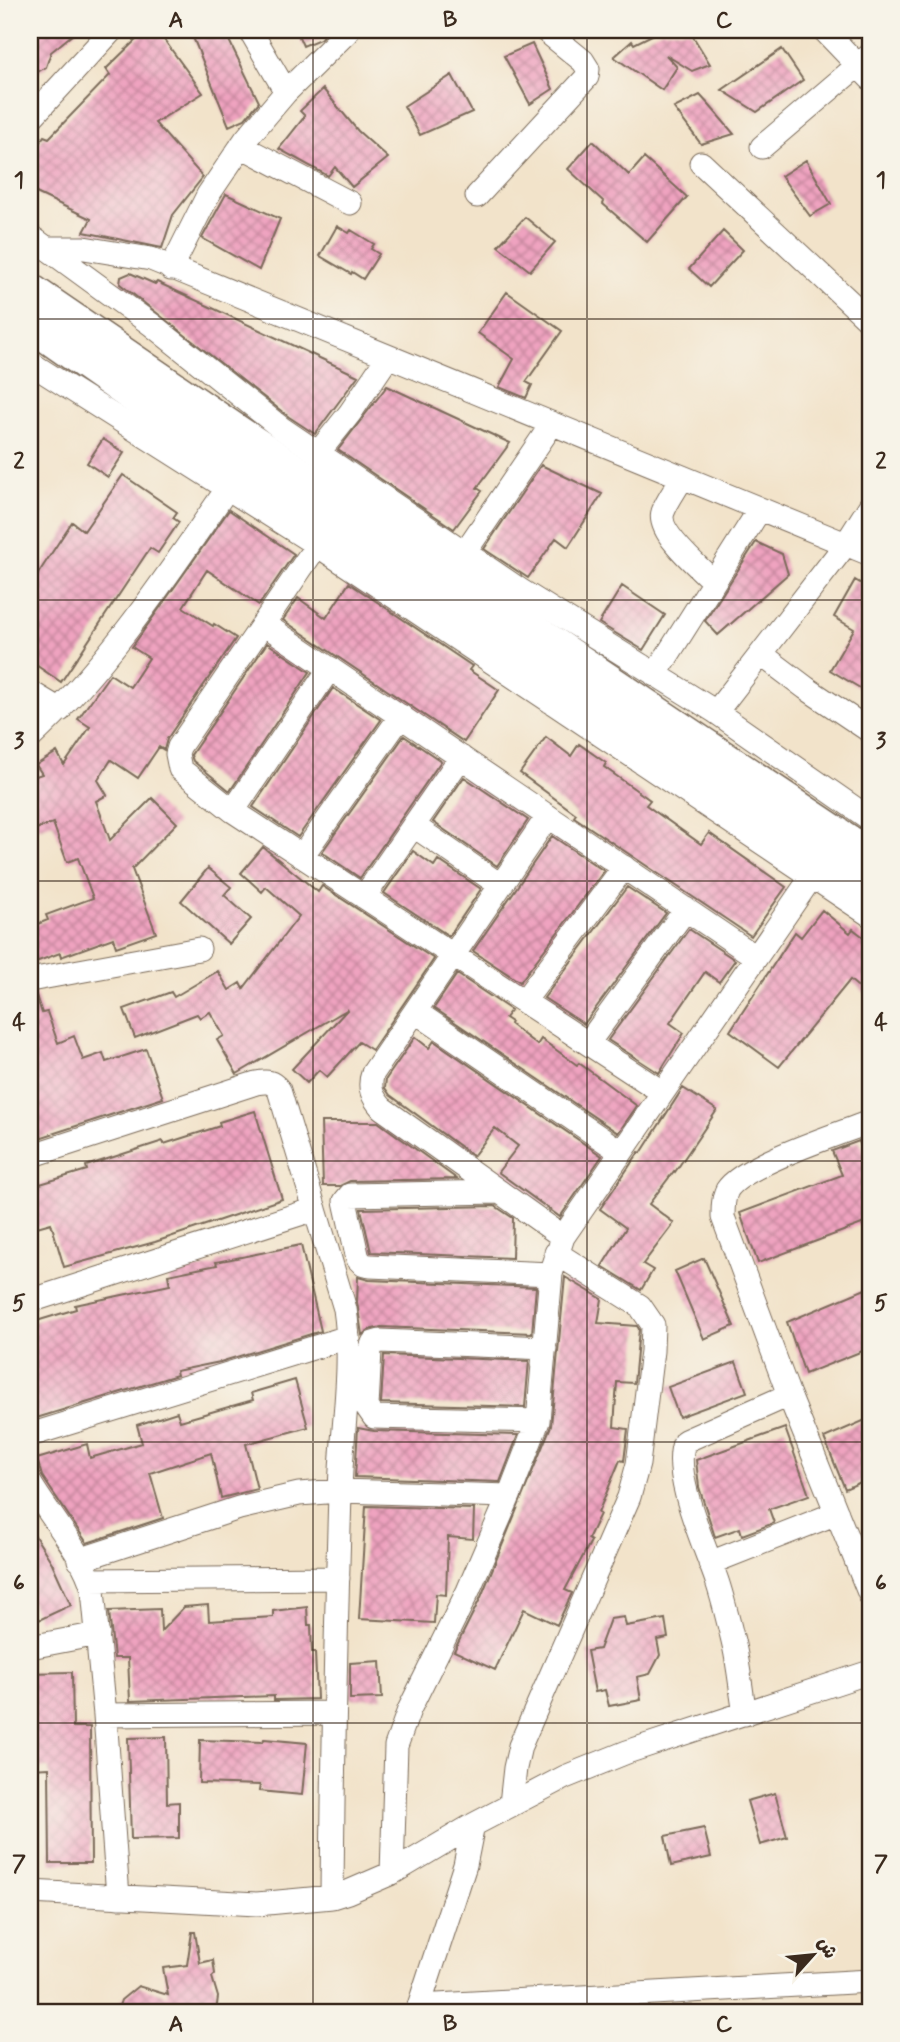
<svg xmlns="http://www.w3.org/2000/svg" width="900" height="2042" font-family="Mynerve,'Playpen Sans Arabic',sans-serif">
  <defs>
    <pattern id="building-cross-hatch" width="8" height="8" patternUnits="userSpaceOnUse" patternTransform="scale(1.75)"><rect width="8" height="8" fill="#efa3c0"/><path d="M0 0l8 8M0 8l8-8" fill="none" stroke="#c3859b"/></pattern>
  </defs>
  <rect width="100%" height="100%" fill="#f7f3e8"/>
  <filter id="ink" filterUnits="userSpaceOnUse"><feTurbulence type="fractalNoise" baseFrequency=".0143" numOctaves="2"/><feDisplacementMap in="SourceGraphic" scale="14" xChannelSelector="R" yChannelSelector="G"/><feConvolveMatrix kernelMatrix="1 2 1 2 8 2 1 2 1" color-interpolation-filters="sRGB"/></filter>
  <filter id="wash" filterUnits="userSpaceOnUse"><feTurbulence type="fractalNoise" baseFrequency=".00686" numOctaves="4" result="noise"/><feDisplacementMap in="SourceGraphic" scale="28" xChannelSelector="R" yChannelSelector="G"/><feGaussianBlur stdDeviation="1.57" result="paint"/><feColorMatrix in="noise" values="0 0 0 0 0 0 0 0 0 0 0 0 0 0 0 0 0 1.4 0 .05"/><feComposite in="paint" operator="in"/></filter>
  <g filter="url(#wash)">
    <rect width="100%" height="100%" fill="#f2e3ca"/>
    <g id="blocks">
      <path fill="url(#building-cross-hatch)" d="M30,30h48l-27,22 -5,15 -16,9z
        M146,30h11l46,63 -48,30 48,54 -30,38 -11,33 -78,-16 7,-13 -61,-29v-33l14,-21 5,2 61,-63 -4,-6z
        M190,30h34l35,72 -14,17 -16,7z
        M296,30h33l-9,9 -17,7z
        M662,30h27l21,34 -18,7 -26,-16 11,12 -15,23 -48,-33 18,-16 2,3z
        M532,44l21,45 -23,15 -26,-48z
        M782,49l21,31 -46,32 -35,-22z
        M452,75l20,37 -52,23 -16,-29z
        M323,89l35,42 30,27 -36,29 -17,-20 -7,9 -49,-27 26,-33 -5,-5z
        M700,95l10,11 24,28 -33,10 -27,-36z
        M593,141l36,34 15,-17 43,39 -40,45 -44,-38 1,-2 -36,-33z
        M806,160l25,44 -21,12 -29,-40z
        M226,194l54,25 -21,51 -57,-32z
        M525,217l30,25 -25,29 -32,-25z
        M337,226l12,7 2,-3 23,14 -3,5 8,5 -16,25 -11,-7 -1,2 -31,-18z
        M723,231l20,19 -34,37 -20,-18z
        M130,273l25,11 2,-2 201,94 -43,58 -26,-17 -169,-133 1,-7z
        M507,292l55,39 -36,51 6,3 -6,13 -27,-11 15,-28 -36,-26z
        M387,386l123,57 -33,45 5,3 -28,38 -116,-79z
        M103,439l21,14 -16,24 -21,-14z
        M541,465l61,29 -34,53 -12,-9 -28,40 -44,-29z
        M123,475l54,37 -4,6 6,4 -21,31 -8,-5 -89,134 -31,-21v-75l42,-64 12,9z
        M229,510l65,44 -35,51 -52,-35 -24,37 30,19 1,-2 22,14 -69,101 -3,11 -5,-3 -21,31 -27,-18 -13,20 9,15 -11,6 14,39 42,-42 25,25 -45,46 24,64 -40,14 -3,-9 -52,19 -1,-4 -30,11v-37l18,-7 -2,-5 47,-17 -15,-40 -11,4 -14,-39 -23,8v-53l12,-4 -6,-9 21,-13 7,13 26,-38 -12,-8 32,-45 20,13 19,-29 -17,-11z
        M756,542l26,12 6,20 -70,61 -13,-14z
        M855,580l15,9v105l-40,-24 24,-41 -20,-12z
        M349,583l123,83 -3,4 30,20 -35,52 -181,-122 15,-22 28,20z
        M622,586l43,29 -22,35 -44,-27z
        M267,643l43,29 -80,119 -37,-30 -2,-6z
        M333,688l48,32 -83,117 -45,-30z
        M404,736l37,25 -81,117 -38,-26z
        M546,737l25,19 8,-12 27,19 -2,4 46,33 -4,5 55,39 8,-11 77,54 -35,49 -177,-119 2,-3 -56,-41z
        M464,777l64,43 -31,46 -64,-44z
        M552,836l52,35 -84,111 -47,-31z
        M263,847l55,45 4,-6 112,73 -62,91 -13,-8 -32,35 -8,-7 -12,13 -15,-14 56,-60 -111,65 -20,-34 7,-4 -14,-24 -10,6 -3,-4 -62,24 -11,-29 47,-17 3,5 44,-26 11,19 11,-7 3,6 56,-73 -33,-29 -4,5 -21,-19z
        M413,851l21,15 4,-6 43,29 -32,47 -65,-43z
        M208,868l23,19 -7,8 27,24 -22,25 -48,-43z
        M627,887l39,26 -82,111 -40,-26z
        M822,910l28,23 3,-4 17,13v55l-20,-17 -71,87 -49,-36 65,-99 6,5z
        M689,929l46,31 -16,22 -14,-10 -35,51 14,10 -25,40 -51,-33z
        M457,974l54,36 -6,8 6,4 -1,2 27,21 4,-6 36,26 2,-2 58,43 -19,27 -184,-125z
        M35,993l7,20 5,-1 11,31 16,-7 9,24 20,-7 3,9 40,-13 17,49 -133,43v-147z
        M415,1037l14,11 5,-7 168,115 -42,61 -62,-45 20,-26 -23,-18 -22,28 -83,-61 -5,-7 1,-9z
        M683,1088l34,22 -42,62 -1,-1 -25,33 25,19 -31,41 10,6 -12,20 -39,-24 24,-38 -26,-19 39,-57 2,1z
        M255,1111l27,88 -127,43 -91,25 -13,-44 -21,6v-42l57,-17 -1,-4 77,-25 1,3 56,-18 -1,-4z
        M321,1122h57l79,57 -107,2 -10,5h-17z
        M859,1141l11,26v54l-112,42 -18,-50 102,-38 -10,-24z
        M495,1206l18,12 -1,40 -141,-6 -10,-43z
        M301,1245l20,86 -101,31 -44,9 1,4 -147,45v-97l46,-14 -1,-4 95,-20 -2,-10 49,-10 -1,-3z
        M704,1258l30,68 -30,13 -29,-68z
        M358,1277l11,3 167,7 -4,46 -151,-6 -12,3 -7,5 -5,-33z
        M565,1277l37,22 -4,24 39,3 2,3 -5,54 -17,-1 -3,45 14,2 -4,32 -4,-1 -22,53 2,1 -12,25 3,2 -26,49 7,3 -15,32 -33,-16 -29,61 -41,-19 27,-54 70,-171z
        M870,1287v61l-65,26 -18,-52z
        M384,1355l145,6 -4,46 -144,-4z
        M736,1362l11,30 -68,25 -11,-30z
        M295,1380l13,47 -62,17 11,45 -36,9 -10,-45 -61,20 13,45 -76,25 -45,-67 -5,-17 50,-15 3,14 52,-15 -5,-18 40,-13 3,9 73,-21 -2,-7z
        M870,1418v60l-25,11 -21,-51z
        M358,1428l16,3 144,4 -18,47 -145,-5z
        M785,1428l24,67 -40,14 5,14 -32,12 -2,-7 -25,9 -16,-50 -3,-27z
        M366,1506l108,3 -1,30 -25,-2 -2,58 -10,-1 -2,29 -75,-4z
        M30,1528l22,35 19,42 -32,15 -9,-19z
        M208,1605l1,16 64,-4v-6l34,-4 1,18h3l1,27h3l2,47 -43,1v-4l-144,5 -2,-43h-14l-5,-47 51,-2 1,22 23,-24z
        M624,1617l2,9 39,-7 3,19 -11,2 3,15 -10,19 -13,3 4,23 -32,6 -4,-16 -10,2 -8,-41 12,-2 11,-30z
        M380,1661l2,37 -32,1v-36z
        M72,1672l1,55h17l1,136h-41l-1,-95 -19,1v-96z
        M166,1737l1,66 12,-1v36l-48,1 -3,-101z
        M264,1739l43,4 -5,52 -43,-4 1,-6 -61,-2 1,-43 63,2z
        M775,1793l12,44 -27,8 -13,-44z
        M704,1828l7,29 -40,9 -6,-30z
        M192,1932h3l5,31 13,-3 2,14 -3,3 6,20 -2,15h-99l4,-12 17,-14 30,9 -5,-27 24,-3z"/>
    </g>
  </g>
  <g filter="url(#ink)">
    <use href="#blocks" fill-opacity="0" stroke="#7b6b5a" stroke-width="2"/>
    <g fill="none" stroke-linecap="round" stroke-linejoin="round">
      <defs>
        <path id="minor" d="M824,30l46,48
          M286,92l61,-60
          M30,119l82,-89
          M241,146l109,57
          M762,147l108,-92
          M701,163l169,158
          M477,196l110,-119 1,-8 -5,-8 -38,-31
          M30,236l122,89 129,103 37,25 202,137 196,122 154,107
          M47,248h37l67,11 719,295
          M171,269l37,-74 38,-56 40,-47 -36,-62
          M30,363l287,182 553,370
          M318,453l32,-40 38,-56
          M682,478c-6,11 -15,23 -19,34 -7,20 37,56 51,70
          M317,545l-138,202 -2,7 3,15 53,42 429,281
          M465,552l87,-128
          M264,624l492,333
          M761,654l45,34 64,43
          M655,675l105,-166
          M30,692l30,18
          M716,712l130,-168 24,-38
          M30,738c78,-72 137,-162 197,-249
          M233,811l97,-143
          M548,816l-175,257c-5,14 -1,24 9,35l181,129
          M414,826l86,59
          M302,856l99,-140
          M364,897l97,-140
          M30,980l169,-31
          M524,1001l100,-134
          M416,1012l205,140
          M588,1043l98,-134
          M870,1122c-29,11 -128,43 -143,68 -4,8 -4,18 -4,27l66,178 81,200
          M30,1156l226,-73c11,-2 16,-2 23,7l66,219c9,60 -4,124 -5,185 -4,134 -7,269 -8,403
          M498,1192l-148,3 -5,6 13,58 6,6 6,1 181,8
          M30,1301l285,-92
          M538,1421l-164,-4 -7,-10 3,-56 3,-8 7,-2 165,7
          M30,1435l318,-98
          M30,1483c18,31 55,73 63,107l12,125 13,182
          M79,1560l160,-52 60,-14 41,-3 169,5
          M710,1563l127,-50
          M90,1580l248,-2
          M30,1647l68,-13
          M745,1714c-4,-23 -6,-47 -11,-69 -5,-21 -10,-43 -17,-64 -11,-33 -47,-109 -32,-140l104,-46
          M105,1715l228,-2
          M511,1804l4,-36 5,-22 109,-249 9,-33 14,-113 1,-26 -13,-19 -84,-53
          M392,1873l4,-127 13,-36 59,-119 41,-95 29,-75 13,-147 12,-37 250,-362
          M30,1892l227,12 75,-7 16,-5 44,-19 81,-48 92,-48 62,-25 243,-80
          M419,2006l451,-25
          M417,2012l48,-147 8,-40"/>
        <path id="highway" d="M30,290l206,141 634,425
          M30,324l188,131 204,134 220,150 228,151"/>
      </defs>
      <use href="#minor" stroke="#7b6b5a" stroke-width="25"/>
      <use href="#highway" stroke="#7b6b5a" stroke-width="36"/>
      <use href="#minor" stroke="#fff" stroke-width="23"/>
      <use href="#highway" stroke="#fff" stroke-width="33"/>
    </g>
  </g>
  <path fill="none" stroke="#3b2a1e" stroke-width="2" stroke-opacity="0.55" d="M313,30v1982M587,30v1982M30,319h840M30,600h840M30,881h840M30,1161h840M30,1442h840M30,1723h840"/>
  <rect width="900" height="2042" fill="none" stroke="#f7f3e8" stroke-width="77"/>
  <g transform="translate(813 1955) rotate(63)" stroke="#f7f3e8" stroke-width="5" paint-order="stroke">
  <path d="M0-5L12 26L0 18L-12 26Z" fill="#3b2a1e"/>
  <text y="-10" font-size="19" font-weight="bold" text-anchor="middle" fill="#3b2a1e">ش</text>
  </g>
  <rect x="38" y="38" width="824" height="1966" fill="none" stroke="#3b2a1e" stroke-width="2.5"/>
  <g font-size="23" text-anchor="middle" font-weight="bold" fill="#3b2a1e">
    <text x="176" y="27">A</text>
    <text x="450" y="27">B</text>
    <text x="724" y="27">C</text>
    <text x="19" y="187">1</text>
    <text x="881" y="187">1</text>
    <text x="19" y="468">2</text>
    <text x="881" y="468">2</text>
    <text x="19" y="748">3</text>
    <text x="881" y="748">3</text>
    <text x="19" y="1029">4</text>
    <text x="881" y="1029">4</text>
    <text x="19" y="1310">5</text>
    <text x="881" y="1310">5</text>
    <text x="19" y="1590">6</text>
    <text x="881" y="1590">6</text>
    <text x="19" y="1871">7</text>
    <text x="881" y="1871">7</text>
    <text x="176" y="2031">A</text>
    <text x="450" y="2031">B</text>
    <text x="724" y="2031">C</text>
  </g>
</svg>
